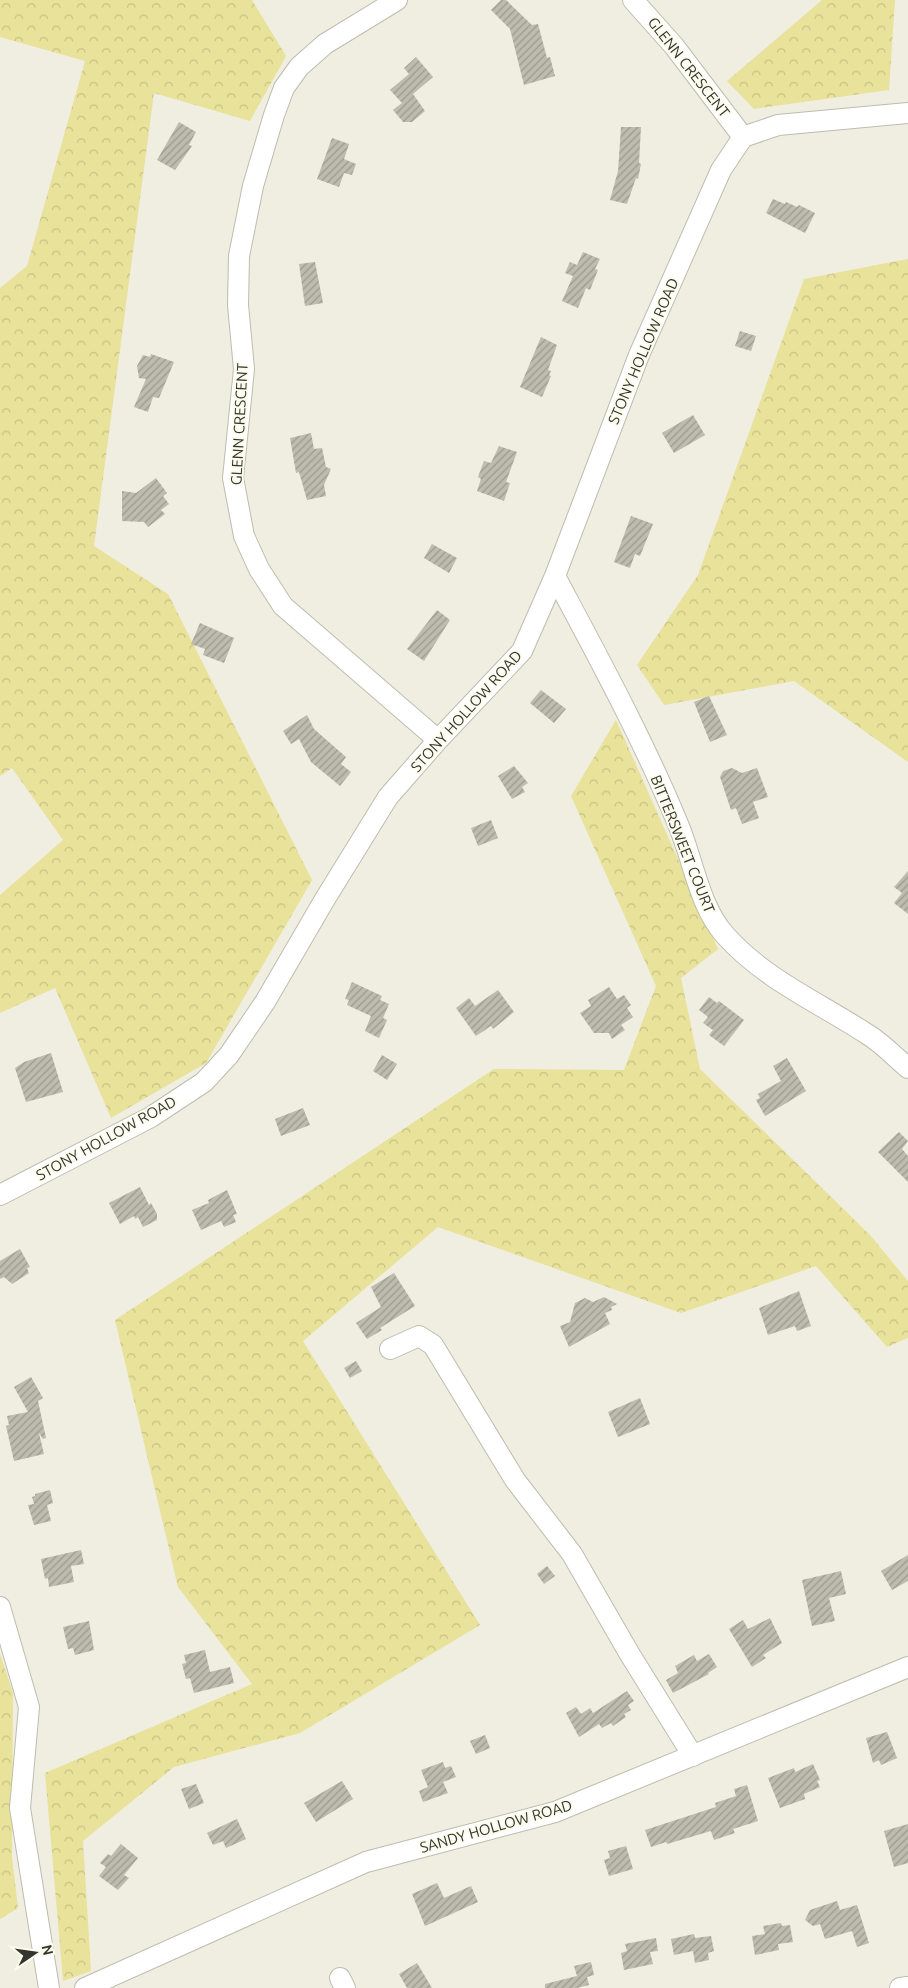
<svg xmlns="http://www.w3.org/2000/svg" width="908" height="1988" font-family="Ubuntu,sans-serif">
  <defs>
    <pattern id="forest-crowns" width="20" height="18" patternUnits="userSpaceOnUse" patternTransform="scale(1.25)"><rect width="20" height="18" fill="#e8e29a"/><path d="M2 6a3 3 0 1 1 6 0M12 15a3 3 0 1 1 6 0" fill="none" stroke="#c8c285"/></pattern>
    <pattern id="building-hatch" width="6" height="6" patternUnits="userSpaceOnUse" patternTransform="scale(1.25)"><rect width="6" height="6" fill="#bdbcae"/><path d="M-1 1l2-2M0 6l6-6M5 7l2-2" fill="none" stroke="#9a9a8e"/></pattern>
  </defs>
  <rect width="100%" height="100%" fill="#efeee0"/>
  <path fill="url(#forest-crowns)" d="M0,0h252l34,56 -36,65 -96,-28 -60,453 74,48 144,286 -106,183 -95,55 -56,-130 -55,25v-118l63,-55 -51,-72 -12,8v-488l27,-22 58,-205 -85,-24z
    M822,0h73l-6,90 -135,19 -27,-28z
    M908,259v503l-114,-81 -130,24 -27,-40 61,-90 106,-296z
    M616,720l102,229 -37,29 19,91 170,166 38,46v57l-21,9 -71,-81 -135,47 -243,-86 -135,114 177,284 -180,108 -126,34 -91,74 8,130 -28,10 -18,-208 207,-89 -74,-97 -63,-267 379,-251 130,1 32,-84 -85,-190z
    M0,1654l13,39 -1,164 6,51 -18,11z"/>
  <path fill="url(#building-hatch)" d="M501,0h5l26,25 6,-1 9,34 3,-1 5,19 -31,9 -14,-56 -19,-19z
    M416,57l17,20 -20,17 12,17 -13,11h-9l-10,-12 9,-7 -12,-13 19,-16 -5,-6z
    M179,122l17,10 -7,13 3,1 -17,24 -18,-10z
    M621,127h20l-2,36 2,1 -3,15 -2,-1 -9,26 -17,-4 8,-29z
    M332,138l17,6 -5,15 12,5 -4,11 -8,-2 -5,14 -22,-8z
    M773,199l12,5 1,-2 11,5 2,-2 16,8 -10,20 -39,-20z
    M583,252l17,7 -5,10 3,1 -8,20 -4,-2 -8,20 -16,-7 11,-25 -8,-3 5,-11 7,3z
    M315,262l8,41 -18,3 -6,-42z
    M740,331l16,5 -5,15 -16,-5z
    M541,337l16,8 -9,25 3,1 -2,4 2,1 -9,21 -22,-10z
    M151,354l23,8 -15,36 -6,-1 -5,15 -14,-5 12,-28 -7,-1 -2,-12 6,-11 7,2z
    M693,415l12,20 -31,18 -12,-20z
    M311,433l3,16 8,-1 4,19 5,2 -7,16 2,11 -19,4 -8,-28 -3,1 -6,-35z
    M499,446l18,6 -11,30 4,1 -6,18 -27,-10 4,-12 -3,-2 6,-16 7,2z
    M156,478l11,15 -4,3 6,8 -8,6 4,4 -17,13 -4,-5 -22,-1v-30l14,2z
    M631,516l22,8 -13,32 -5,-2 -5,14 -16,-6z
    M432,544l25,14 -8,15 -25,-15z
    M437,610l13,10 -26,41 -17,-12z
    M200,623l34,15 -10,25 -21,-8 2,-6 -14,-5z
    M541,690l25,19 -12,14 -24,-20z
    M709,696l18,39 -17,7 -16,-40z
    M307,715l7,14 32,28 -5,7 10,8 -11,14 -29,-24 -12,-23 -8,5 -8,-13z
    M514,766l14,17 -6,4 3,5 -13,7 -14,-23z
    M732,768l10,5 15,-5 11,29 -15,5 6,16 -17,6 -6,-16 -5,2 -11,-33 3,-6z
    M491,820l7,18 -20,8 -7,-18z
    M908,871v43l-14,-11 8,-10 -8,-6z
    M352,982l30,14 -2,4 9,4 -6,14 4,2 -8,18 -14,-7 6,-15 -24,-11 2,-5 -4,-1z
    M609,987l8,12 7,-4 7,10 -4,3 6,9 -12,8 4,5 -13,9 -3,-6h-15l-14,-20 11,-7 -3,-6z
    M498,990l16,22 -21,17 -2,-3 -15,10 -20,-28 13,-10 6,8z
    M709,997l8,6 2,-2 25,19 -20,26 -15,-11 4,-5 -10,-7 5,-6 -9,-7z
    M51,1053l12,39 -37,10 -11,-34 9,-6z
    M382,1055l15,9 -10,16 -14,-9z
    M787,1058l19,33 -41,25 -9,-16 4,-2 -2,-4 23,-13 -8,-15z
    M303,1108l7,17 -29,11 -6,-17z
    M899,1132l9,9 -6,8 6,7v26l-30,-30z
    M140,1187l9,18 2,-2 6,11v6l-14,7 -5,-10 -3,2 -1,-3 -14,8 -11,-21z
    M227,1190l10,24 -4,1 3,7 -12,5 -3,-6 -20,9 -9,-20 17,-7 -1,-3z
    M20,1249l10,18 -3,1 2,5 -17,11 -8,-7 -4,2v-18z
    M394,1273l21,33 -35,22 2,2 -15,9 -11,-16 25,-16 -10,-20z
    M799,1291l12,35 -14,5 -2,-5 -27,9 -9,-27z
    M604,1297l13,7 -6,3 1,3 -7,3 5,11 -41,23 -9,-21 10,-4 5,-19 10,-5 8,4z
    M356,1361l6,10 -12,7 -6,-10z
    M31,1377l12,21 -5,3 8,37 -3,1 -4,-6 5,21 -30,7 -8,-35 3,-1 -2,-9 21,-4 -14,-25z
    M640,1398l10,26 -32,13 -10,-25z
    M50,1490l3,13 -6,2 4,16 -17,4 -6,-20 6,-1 -2,-7 3,-1v-2z
    M81,1550l3,14 -13,2 3,16 -25,5 -1,-9 -3,1 -4,-20z
    M908,1555v26l-16,9 -11,-19z
    M547,1566l8,10 -11,8 -7,-10z
    M841,1571l5,23 -17,4 6,23 -23,5 -10,-46z
    M770,1618l12,25 -19,12 3,3 -14,9 -23,-38 14,-9 5,9z
    M89,1621l5,29 -19,5 -2,-7 -5,1 -5,-22z
    M205,1650l5,22 20,-5 4,16 -40,10 -4,-15 -4,1 -4,-15 4,-1 -2,-8z
    M709,1654l8,13 -9,6 1,1 -36,19 -7,-13 12,-7 -3,-7 19,-11 3,6z
    M627,1691l7,10 -6,4 3,5 -7,4 2,3 -13,9 -2,-3 -9,5 -3,-4 -20,13 -13,-24 10,-6 5,7 9,-6 3,5z
    M887,1732l10,26 -16,7 -2,-5 -6,3 -7,-25z
    M485,1735l5,13 -14,6 -6,-13z
    M443,1762l2,6 6,-2 5,11 -13,5 5,11 -25,9 -4,-11 9,-4 -7,-17z
    M813,1764l7,16 -3,1 3,6 -16,7 1,5 -25,9 -12,-30 26,-10 1,4z
    M342,1781l11,18 -37,23 -12,-19z
    M196,1784l8,19 -15,6 -8,-20z
    M747,1785l11,36 -25,8 2,4 -21,7 -3,-9 -44,13 -1,-2 -15,5 -6,-17 71,-23 -1,-4 21,-7 -2,-7z
    M237,1819l9,20 -20,9 -3,-7 -10,4 -6,-12z
    M908,1824v39l-14,4 -10,-36z
    M121,1844l17,14 -14,17 5,3 -11,12 -19,-14 7,-9 -6,-4 8,-9 3,2z
    M626,1846l7,23 -24,7 -5,-16 6,-2 -2,-7z
    M437,1883l7,15 27,-12 7,16 -53,24 -13,-32z
    M837,1901l3,9 17,-5 12,38 -12,4 -5,-16 -27,8 -5,-15 -7,2 -8,-6 5,-10z
    M781,1923l1,3 8,-1 3,17 -15,2 1,6 -24,5 -3,-19 13,-2 -2,-8z
    M694,1934l1,4 16,-2 3,15 -6,2 1,7 -14,3 -2,-12 -19,4 -3,-16z
    M656,1938l2,13 -8,1 3,12 -29,6 -3,-17 6,-2 -2,-7z
    M591,1962l3,13 -7,2 2,8 -12,3h-32v-4l32,-8 -3,-10z
    M417,1963l15,25h-25l-8,-14z"/>
  <g fill="none" stroke-linecap="round" stroke-linejoin="round">
    <defs>
      <path id="minor" d="M397,0l-72,44 -26,23 -15,21 -10,27 -21,71 -14,70 -1,49 6,64 -11,109 11,58 15,33 24,37 155,134
        M633,0l41,46 69,91
        M555,576c43,81 88,163 123,248 15,35 21,82 47,111 39,44 93,67 142,99 15,9 28,23 41,34
        M0,1195l151,-78 53,-35 25,-27 36,-53 60,-103 63,-102 50,-57 84,-89 33,-75 84,-221 82,-185 22,-33 35,-12 130,-12
        M390,1349l29,-13 14,9 82,135 57,74 57,99 64,103
        M0,1607l29,100 -9,101 29,180
        M340,1978l5,10
        M85,1988l281,-126 189,-50 353,-145
        M900,1988l8,-1"/>
    </defs>
    <use href="#minor" stroke="#bdbdaf" stroke-width="22"/>
    <use href="#minor" stroke="#fff" stroke-width="20"/>
  </g>
  <g text-anchor="middle" dominant-baseline="central" stroke-width="4" stroke-linejoin="round" paint-order="stroke">
    <g font-size="15" fill="#353530" stroke="#fcfced">
      <text transform="translate(689 67) rotate(52)">GLENN CRESCENT</text>
      <text transform="translate(643 351) rotate(-67)">STONY HOLLOW ROAD</text>
      <text transform="translate(239 424) rotate(-87)">GLENN CRESCENT</text>
      <text transform="translate(466 711) rotate(-48)">STONY HOLLOW ROAD</text>
      <text transform="translate(683 844) rotate(68)">BITTERSWEET COURT</text>
      <text transform="translate(106 1138) rotate(-29)">STONY HOLLOW ROAD</text>
      <text transform="translate(496 1826) rotate(-16)">SANDY HOLLOW ROAD</text>
    </g>
  </g>
  <g transform="translate(35 1953) rotate(77)" stroke="#fcfced" stroke-width="4" paint-order="stroke">
  <path d="M0-4L9 19L0 12L-9 19Z" fill="#353530"/>
  <text y="-8" font-size="14" font-weight="bold" text-anchor="middle" fill="#353530">N</text>
  </g>
</svg>
